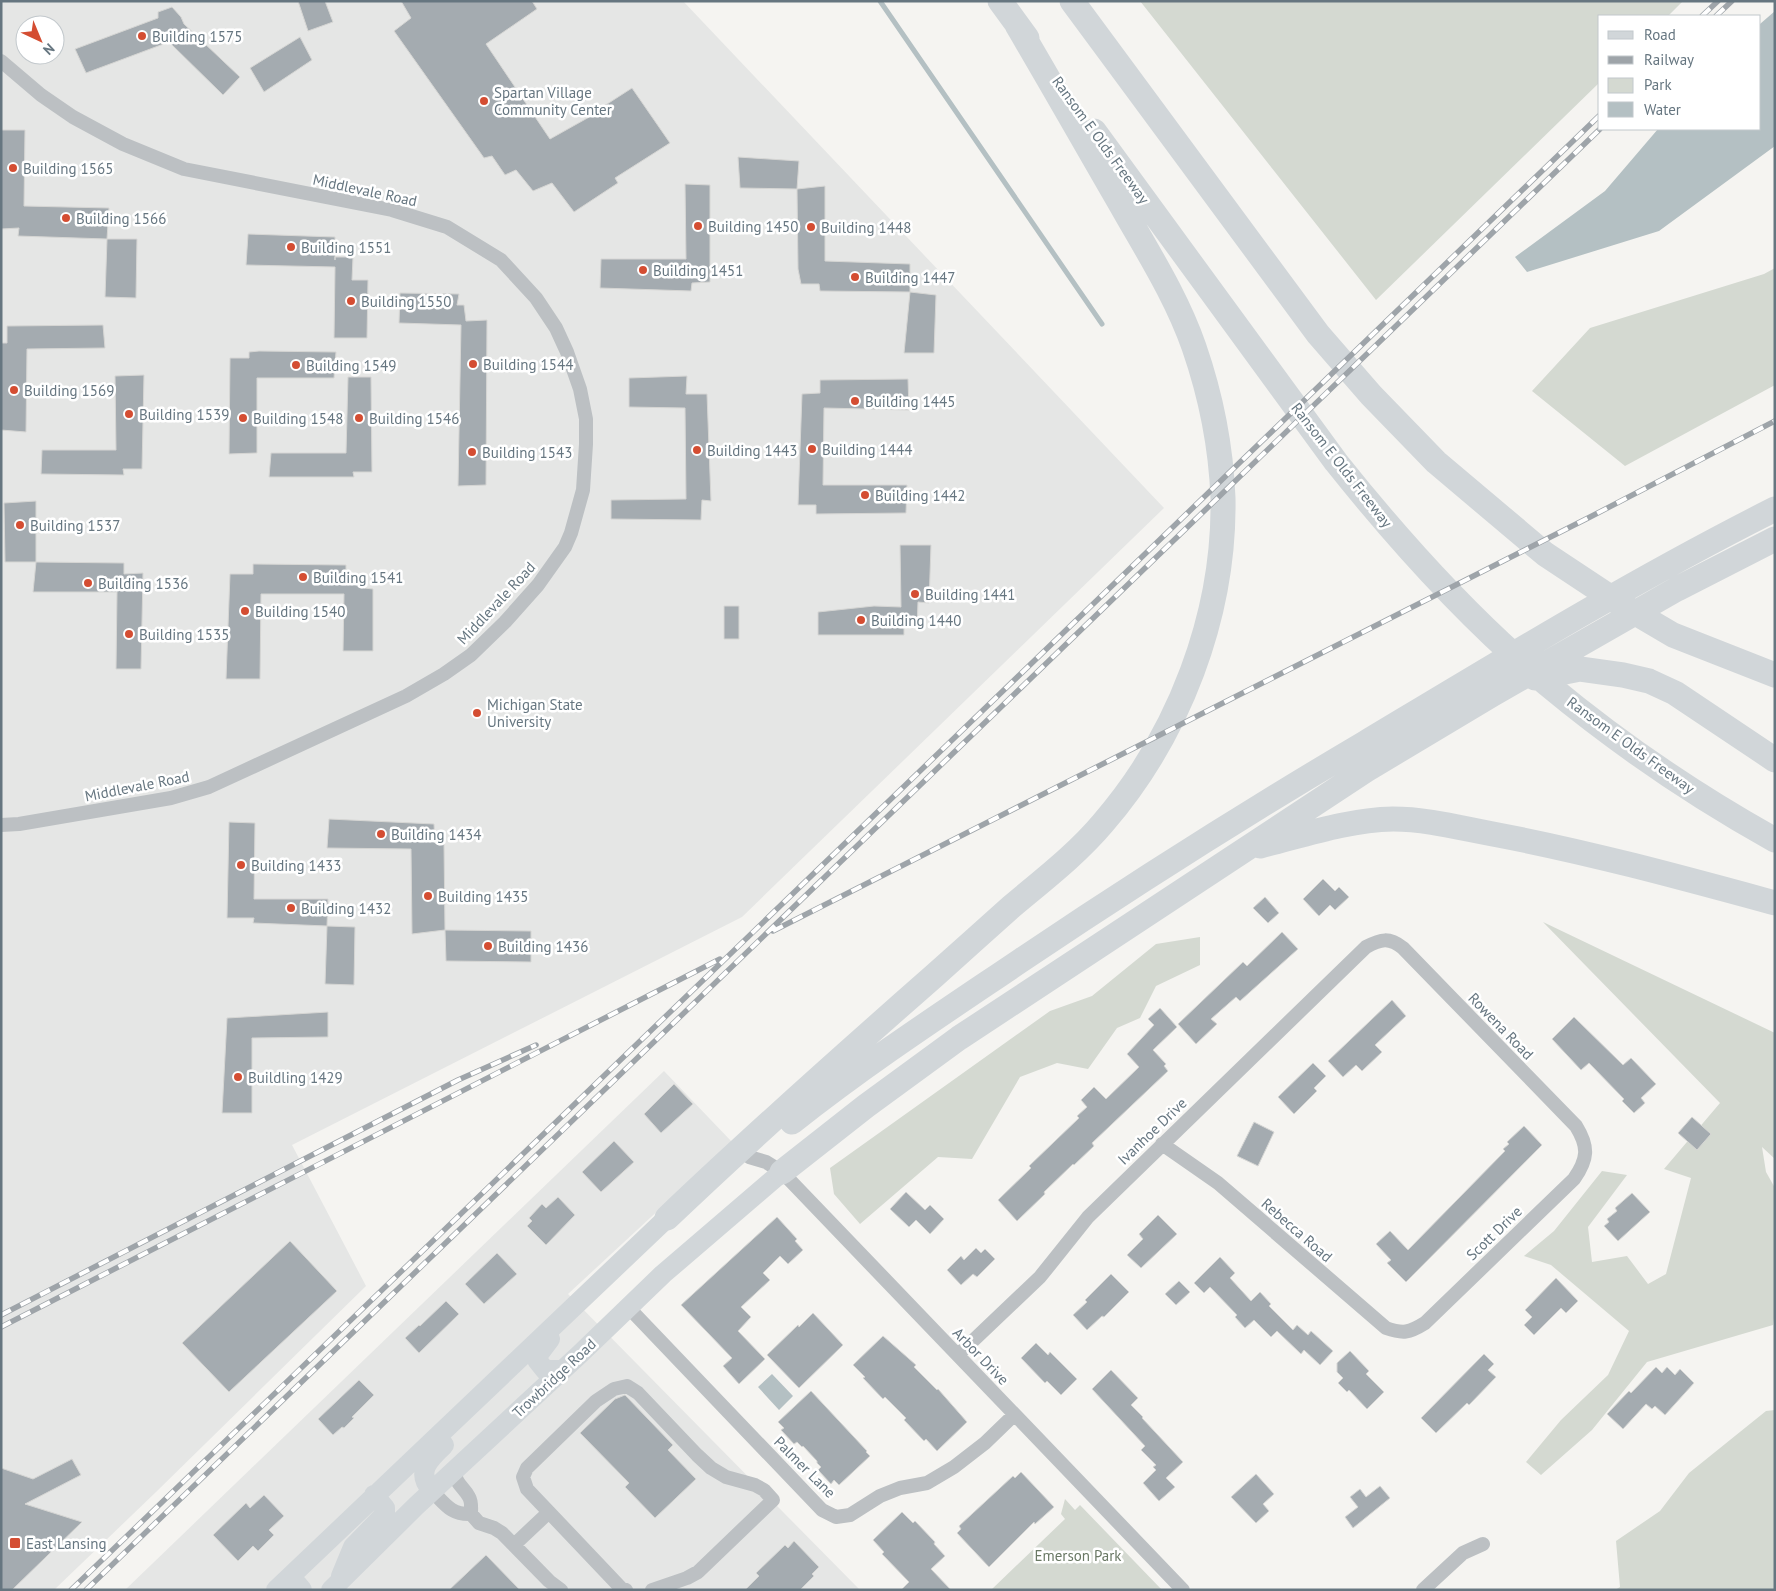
<svg xmlns="http://www.w3.org/2000/svg" width="1776" height="1591" font-family="'PT Sans',sans-serif">
  <rect width="100%" height="100%" fill="#f5f4f1"/>
  <path fill="#e5e6e5" fill-rule="evenodd" d="M1,1h682l481,507 -422,409 -450,228 74,141 -210,206 -102,98h-53zM25,25h30v30h-30z
    M664,1071l68,71 -164,152 292,296h-735z"/>
  <path fill="#d4d9d1" d="M1140,1h543l-15,15h-68v66l-224,218z
    M1775,268v117l-150,81 -93,-75 58,-63 174,-54z
    M1543,922l232,111v126l-13,-12 4,25 9,16v123l-2,14 -126,37 -55,68 -51,45 -15,-13 35,-42 47,-45 21,-44 -78,-66 -27,-9 30,-25 48,-60 25,4 -39,52 4,35 35,-6 21,28 18,-10 25,-96 -27,-9 56,-66z
    M1200,937v28l-44,21 -16,32 -23,10 -29,41 -31,-6 -37,14 -48,82 -34,-2 -78,67 -26,-30 -4,-26 220,-157 42,-15 64,-52z
    M1775,1410v180h-160l5,-3 -4,-46 44,-30 29,-38 77,-62z
    M1065,1499l10,11 5,-5 82,85h-171l74,-71 -4,-5z"/>
  <path fill="#b4c0c3" d="M1775,11v135l-116,85 -132,41 -12,-15 90,-66 53,-62h102v-105z
    M772,1374l21,22 -14,14 -21,-23z"/>
  <g fill="none" stroke-linecap="round" stroke-linejoin="round">
    <path stroke="#b4c0c3" stroke-width="5" d="M880,1l222,323"/>
  </g>
  <path fill="#a4abb0" stroke="#d6d6d4" d="M298,1h27l8,21 -25,9z
    M401,1h131l5,8 -51,35 64,95 41,-23 -1,-1 42,-27 38,55 -55,35 3,5 -44,29 -22,-29 -19,8 -17,-21 -11,5 -13,-19 -8,2 -90,-127 17,-13z
    M172,7l9,10 3,7 56,53 -17,18 -54,-53 -83,31 -11,-24 83,-31v-6z
    M300,37l12,23 -48,32 -14,-24z
    M1,130h24l-1,76 85,2 -2,31 -89,-3 1,-8 -18,1z
    M738,157l61,4 -2,28 -57,-1z
    M685,184l25,1v97l-18,1 -1,8 -91,-3 1,-29h85z
    M825,186v75l85,3v28l-90,-1 -1,-7h-18l-3,-15 -1,-80z
    M248,234l87,3v23v-3h18l-1,23h16l-1,58h-33l1,-71 -89,-2z
    M107,239h30l-1,59 -31,-1z
    M910,292l26,3 -2,58h-30z
    M400,293l59,1 -2,11h7l2,16 21,-1 -1,165 -28,1 3,-161 -62,-2z
    M103,325l2,23 -78,1 -1,83 -25,-2v-87h6v-17z
    M259,351l77,1 -2,26h-77v75l-28,1 1,-96h19v-6z
    M144,375l-2,94h-19l1,6 -83,-1 1,-24h74l-1,-74z
    M687,376l-1,18h21l4,107 -9,-1 -1,20 -90,-1v-19l75,-1 -1,-91 -56,-1v-29z
    M348,377h23l1,95h-19l1,5h-85l2,-24h75z
    M908,379l1,31 -85,-2 -1,77h84l-1,28 -90,1v-9h-18l4,-111 18,-1v-13z
    M36,501v61h-31l-1,-59z
    M900,545h31l-2,58 -11,-1 -1,26h-13v7h-86v-23l56,-6 27,1z
    M36,562l88,1v11l19,-1 -2,96h-25l1,-77h-84z
    M253,564l93,1v14l19,1 -1,8 9,1v62h-30l1,-57h-83l-1,85h-34l4,-105h23z
    M724,606h15v33h-15z
    M329,819l105,5 1,19 9,1 1,86 -33,4 -1,-85 -84,-1z
    M229,822l26,1 -1,76h74l-1,27 -74,-3 1,-5h-27z
    M1323,879l12,12 4,-4 10,10 -14,13 -5,-5 -11,11 -16,-17z
    M1265,897l14,16 -11,10 -15,-15z
    M327,926l28,1 -1,58 -29,-1z
    M445,930l86,1v31l-85,-1z
    M1282,932l16,17 -58,52 -4,-4 -25,22 6,5 -21,20 -18,-20 65,-62 4,4z
    M1392,1000l14,16 -31,29 7,7 -20,19 -6,-6 -13,12 -15,-16z
    M1160,1008l17,19 -24,23 13,14 -2,2 4,5 -76,72 2,3 -20,19 -1,-1 -29,28 1,2 -28,27 -19,-21 33,-32 -2,-2 50,-48 -2,-2 10,-9 -6,-7 13,-13 12,12 33,-32 -12,-13 27,-29 -6,-6z
    M328,1012v25l-76,1v75h-30l5,-95z
    M1574,1017l49,48 8,-7 25,26 -15,14 4,5 -11,10 -12,-12 2,-2 -35,-36 -8,7 -29,-31z
    M1313,1063l13,13 -12,12 3,3 -23,23 -16,-17z
    M674,1084l19,20 -32,29 -17,-19z
    M1692,1117l19,17 -14,16 -19,-17z
    M1254,1122l20,10 -16,34 -21,-10z
    M1524,1126l18,19 -136,137 -19,-19 4,-3 -15,-16 14,-13 18,19 97,-99 -2,-2 6,-5 -2,-2z
    M614,1141l20,21 -33,30 -19,-20z
    M906,1192l19,18 5,-5 14,14 -14,15 -14,-14 -7,7 -19,-18z
    M1632,1193l18,19 -32,29 -14,-15 5,-4 -2,-3 10,-8 -2,-3z
    M558,1197l17,18 -29,30 -19,-19 5,-5 -3,-3 13,-14 4,4z
    M1158,1215l19,19 -36,34 -14,-13 16,-16 -4,-5z
    M777,1217l20,22 -2,2 8,9 -15,14 -8,-8 -17,17 7,7 -29,27 10,10 -13,14 27,28 -26,25 -16,-18 9,-8 -51,-53z
    M290,1241l47,50 -108,101 -47,-49z
    M976,1248l5,5 4,-4 10,10 -18,18 -4,-3 -12,11 -14,-15 14,-14 3,4z
    M497,1253l20,21 -33,30 -19,-20z
    M1220,1257l15,16 -5,5 21,23 9,-9 11,12 -2,2 24,24 4,-5 11,10 3,-4 22,20 -13,14 -16,-15 -3,4 -24,-23 -6,6 -17,-17 -9,8 -10,-11 2,-2 -27,-28 -6,6 -10,-10z
    M1111,1274l18,18 -25,25 -2,-1 -15,14 -14,-15 14,-13 -2,-2z
    M1556,1278l22,23 -12,12 -5,-5 -27,27 -10,-10 8,-8 -7,-7z
    M1179,1281l11,11 -14,13 -11,-11z
    M446,1301l13,13 -40,39 -14,-15 14,-13 1,1z
    M813,1313l30,32 -44,43 -32,-33 31,-30 1,2z
    M883,1336l33,29 -2,2 23,23 1,-1 29,33 -30,29 -11,-12 -2,2 -20,-21 2,-2 -21,-21 -2,2 -20,-21 2,-1 -12,-12z
    M1036,1343l12,12 2,-3 27,27 -16,16 -14,-14 -2,2 -24,-25z
    M1350,1351l19,20 -3,3 18,18 -17,17 -18,-19 -2,2 -9,-9 5,-5 -6,-6v-9z
    M1484,1354l10,10 -6,6 8,7 -27,28 -2,-2 -31,30 -15,-15z
    M1656,1367l6,6 5,-6 8,8 5,-6 14,14 -29,32 -10,-9 -3,3 -6,-5 -23,25 -16,-15 22,-23 2,2z
    M1111,1370l27,28 -7,7 12,12 -1,1 41,44 -17,16 9,9 -16,14 -16,-18 13,-13 -3,-3 3,-2 -15,-15 4,-4 -53,-57z
    M359,1380l15,15 -22,22 2,1 -10,10 -2,-1 -9,8 -15,-16z
    M811,1391l56,60 -1,1 4,4 -31,29 -5,-5 -3,4 -13,-14 3,-3 -4,-4v-2l-14,-15 -1,1 -5,-5 -3,2 -13,-14 3,-2 -6,-6z
    M625,1395l48,50 -5,5 28,29 -41,39 -30,-31 4,-4 -49,-50 35,-34z
    M72,1459l9,16 -56,29 57,18 -70,68h-11v-122l32,11z
    M1021,1472l33,35 -19,17 -1,-2 -45,45 -32,-34 4,-4 -2,-3 54,-50 2,2z
    M1256,1474l18,20 -11,10 6,7 -13,12 -25,-26z
    M1380,1486l10,12 -37,30 -8,-11 13,-10 -8,-10 10,-8 6,8z
    M264,1495l20,21 -15,14 5,5 -16,16 -5,-5 -15,15 -25,-26 33,-32 4,5z
    M902,1512l11,11 2,-2 20,21 -1,2 11,12 -14,13 20,21h-50l8,-8 -27,-28 2,-2 -11,-12z
    M794,1541l25,26 -7,7 2,2 -14,14h-55l14,-14 -3,-3 29,-28 3,3z
    M486,1555l34,35h-71z"/>
  <g fill="none" stroke-linecap="round" stroke-linejoin="round">
    <path stroke="#bcc0c3" stroke-width="14" d="M1,61l40,34 32,22 50,27 61,25 208,41 55,17 54,33 35,38 20,30 11,24 13,37 6,30v25l-3,46 -12,43 -6,14 -27,38 -33,37 -34,33 -27,19 -38,22 -197,91 -38,11 -152,26 -18,1
      M749,1157l17,5 16,10 401,418
      M628,1307l194,203 14,7 14,-2 30,-19 20,-8 27,-5 27,-16 31,-24 29,-28
      M958,1355l82,-78 48,-60 278,-270c15,-8 23,-10 37,1l173,178c13,21 12,33 -2,53l-149,144c-16,10 -22,11 -39,5l-168,-145 -56,-39
      M432,1491c13,13 19,24 39,23 0,-6 1,-12 -2,-17 -6,-11 -12,-11 -15,-26
      M471,1514l8,9 15,5 8,5 47,48 12,9
      M514,1545l35,-33
      M626,1590l-5,-2 -94,-99 -4,-12 4,-9 69,-67 18,-12 13,-3 11,7 59,62 14,13 15,9 29,8 9,5 9,10 -75,72 -11,6 -35,12
      M1423,1590l40,-37 20,-9"/>
    <path stroke="#d1d6d9" stroke-width="20" d="M550,1339l-12,16 -1,5 8,10h17
      M432,1491c-17,-19 -3,-32 12,-46
      M341,1576l12,-29 32,-33v-6l-11,-13
      M297,1584l5,6
      M276,1590l391,-372
      M331,1590l85,-84 164,-152 83,-80 119,-102"/>
    <path stroke="#d1d6d9" stroke-width="25" d="M1000,1l27,37
      M1072,1l246,333 53,61 65,67 109,92 77,51 51,30 102,40
      M1094,131l242,331c63,79 133,157 211,222 71,59 147,111 228,156
      M1535,678l45,-9 43,6 26,6 26,12 100,67
      M1260,846c44,-11 87,-26 133,-27 36,0 71,10 105,16 94,18 185,43 277,68
      M792,1122c73,-58 151,-109 228,-161 113,-76 228,-149 345,-218 135,-81 269,-163 410,-234
      M782,1172l84,-66 93,-68 407,-268 127,-76 184,-105 98,-50
      M667,1218c87,-83 177,-163 267,-242 26,-23 51,-46 77,-69 32,-27 65,-52 92,-84 76,-88 122,-208 120,-325 -2,-51 -12,-102 -29,-151 -17,-49 -45,-93 -70,-137 -36,-62 -71,-124 -107,-185"/>
    <defs>
      <path id="rail" d="M1702,16l16,-15
        M1716,16l16,-15
        M773,931l817,-414 185,-96
        M1,1315l457,-235 78,-35
        M1,1327l719,-368
        M71,1590l1529,-1475
        M86,1590l1514,-1461"/>
    </defs>
    <use href="#rail" stroke="#9ea4a9" stroke-width="5.5"/>
    <use href="#rail" stroke="#fff" stroke-width="4" stroke-dasharray="11" stroke-linecap="butt"/>
  </g>
  <g fill="#d44d32" stroke="#fff" stroke-width="2">
    <circle cx="142" cy="36" r="5"/>
    <circle cx="484" cy="101" r="5"/>
    <circle cx="13" cy="168" r="5"/>
    <circle cx="66" cy="218" r="5"/>
    <circle cx="698" cy="226" r="5"/>
    <circle cx="811" cy="227" r="5"/>
    <circle cx="291" cy="247" r="5"/>
    <circle cx="643" cy="270" r="5"/>
    <circle cx="855" cy="277" r="5"/>
    <circle cx="351" cy="301" r="5"/>
    <circle cx="473" cy="364" r="5"/>
    <circle cx="296" cy="365" r="5"/>
    <circle cx="14" cy="390" r="5"/>
    <circle cx="855" cy="401" r="5"/>
    <circle cx="129" cy="414" r="5"/>
    <circle cx="243" cy="418" r="5"/>
    <circle cx="359" cy="418" r="5"/>
    <circle cx="812" cy="449" r="5"/>
    <circle cx="697" cy="450" r="5"/>
    <circle cx="472" cy="452" r="5"/>
    <circle cx="865" cy="495" r="5"/>
    <circle cx="20" cy="525" r="5"/>
    <circle cx="303" cy="577" r="5"/>
    <circle cx="88" cy="583" r="5"/>
    <circle cx="915" cy="594" r="5"/>
    <circle cx="245" cy="611" r="5"/>
    <circle cx="861" cy="620" r="5"/>
    <circle cx="129" cy="634" r="5"/>
    <circle cx="477" cy="713" r="5"/>
    <circle cx="381" cy="834" r="5"/>
    <circle cx="241" cy="865" r="5"/>
    <circle cx="428" cy="896" r="5"/>
    <circle cx="291" cy="908" r="5"/>
    <circle cx="488" cy="946" r="5"/>
    <circle cx="238" cy="1077" r="5"/>
    <rect x="9" y="1537" width="12" height="12" rx="2.5"/>
  </g>
  <g text-anchor="middle" dominant-baseline="central" stroke-width="5" stroke-linejoin="round" paint-order="stroke">
    <g font-size="15" fill="#667680" stroke="#fff" text-anchor="start">
      <text x="152" y="36">Building 1575</text>
      <text x="494" y="92">Spartan Village<tspan x="494" dy="17">Community Center</tspan></text>
      <text x="23" y="168">Building 1565</text>
      <text x="76" y="218">Building 1566</text>
      <text x="708" y="226">Building 1450</text>
      <text x="821" y="227">Building 1448</text>
      <text x="301" y="247">Building 1551</text>
      <text x="653" y="270">Building 1451</text>
      <text x="865" y="277">Building 1447</text>
      <text x="361" y="301">Building 1550</text>
      <text x="483" y="364">Building 1544</text>
      <text x="306" y="365">Building 1549</text>
      <text x="24" y="390">Building 1569</text>
      <text x="865" y="401">Building 1445</text>
      <text x="139" y="414">Building 1539</text>
      <text x="253" y="418">Building 1548</text>
      <text x="369" y="418">Building 1546</text>
      <text x="822" y="449">Building 1444</text>
      <text x="707" y="450">Building 1443</text>
      <text x="482" y="452">Building 1543</text>
      <text x="875" y="495">Building 1442</text>
      <text x="30" y="525">Building 1537</text>
      <text x="313" y="577">Building 1541</text>
      <text x="98" y="583">Building 1536</text>
      <text x="925" y="594">Building 1441</text>
      <text x="255" y="611">Building 1540</text>
      <text x="871" y="620">Building 1440</text>
      <text x="139" y="634">Building 1535</text>
      <text x="487" y="704">Michigan State<tspan x="487" dy="17">University</tspan></text>
      <text x="391" y="834">Building 1434</text>
      <text x="251" y="865">Building 1433</text>
      <text x="438" y="896">Building 1435</text>
      <text x="301" y="908">Building 1432</text>
      <text x="498" y="946">Building 1436</text>
      <text x="248" y="1077">Buildling 1429</text>
      <text x="26" y="1543">East Lansing</text>
    </g>
    <g font-size="15" fill="#667680" stroke="#fff">
      <text transform="translate(1101 140) rotate(54)">Ransom E Olds Freeway</text>
      <text transform="translate(365 190) rotate(12)">Middlevale Road</text>
      <text transform="translate(1342 465) rotate(52)">Ransom E Olds Freeway</text>
      <text transform="translate(496 603) rotate(-47)">Middlevale Road</text>
      <text transform="translate(1631 745) rotate(36)">Ransom E Olds Freeway</text>
      <text transform="translate(137 786) rotate(-11)">Middlevale Road</text>
      <text transform="translate(1501 1026) rotate(46)">Rowena Road</text>
      <text transform="translate(1152 1131) rotate(-44)">Ivanhoe Drive</text>
      <text transform="translate(1297 1230) rotate(41)">Rebecca Road</text>
      <text transform="translate(1494 1233) rotate(-44)">Scott Drive</text>
      <text transform="translate(981 1356) rotate(46)">Arbor Drive</text>
      <text transform="translate(554 1378) rotate(-43)">Trowbridge Road</text>
      <text transform="translate(805 1467) rotate(45)">Palmer Lane</text>
    </g>
    <g font-size="15" fill="#697864" stroke="#fff">
      <text x="1078" y="1555">Emerson Park</text>
    </g>
  </g>
  <rect width="1776" height="1591" fill="none" stroke="#667680" stroke-width="5"/>
  <rect x="1598" y="15" width="162" height="115" fill="#ffffff" stroke="#c2c8cc"/>
  <rect x="1608" y="31" width="25" height="8" fill="#d1d6d9" stroke="#c2c8cc"/>
  <text x="1644" y="40" font-size="15" fill="#667680">Road</text>
  <rect x="1608" y="56" width="25" height="8" fill="#9ea4a9" stroke="#c2c8cc"/>
  <text x="1644" y="65" font-size="15" fill="#667680">Railway</text>
  <rect x="1608" y="78" width="25" height="15" fill="#d4d9d1" stroke="#c2c8cc"/>
  <text x="1644" y="90" font-size="15" fill="#667680">Park</text>
  <rect x="1608" y="102" width="25" height="15" fill="#b4c0c3" stroke="#c2c8cc"/>
  <text x="1644" y="115" font-size="15" fill="#667680">Water</text>
  <g transform="translate(40 40) rotate(136)"><circle r="24" fill="#ffffff" stroke="#c2c8cc"/>
  <path d="M0-4L9 19L0 12L-9 19Z" fill="#d44d32"/>
  <text y="-8" font-size="14" font-weight="bold" text-anchor="middle" fill="#667680">N</text>
  </g>
</svg>
